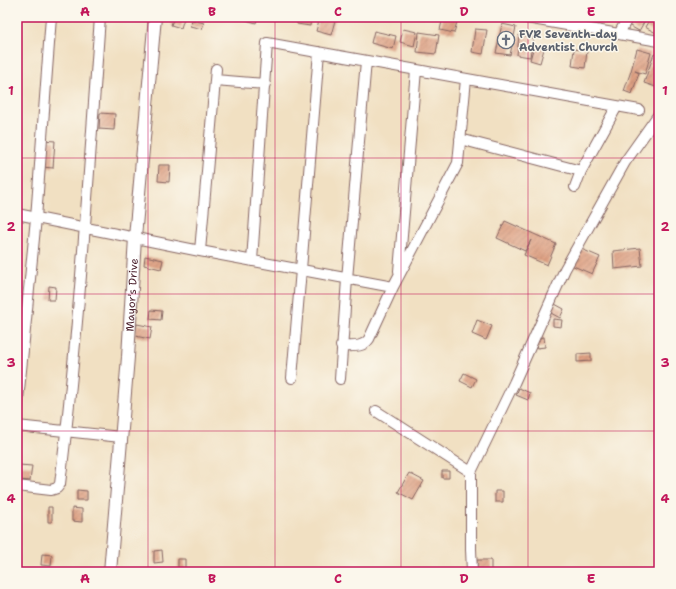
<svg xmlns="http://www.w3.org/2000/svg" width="676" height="589" font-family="'Shantell Sans',sans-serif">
  <defs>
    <pattern id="building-hatch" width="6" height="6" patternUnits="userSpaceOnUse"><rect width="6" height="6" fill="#dea083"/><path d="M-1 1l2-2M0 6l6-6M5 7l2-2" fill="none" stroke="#b6826b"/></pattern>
  </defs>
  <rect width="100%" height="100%" fill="#fbf7ec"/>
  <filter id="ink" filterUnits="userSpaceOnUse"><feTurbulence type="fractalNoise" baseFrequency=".025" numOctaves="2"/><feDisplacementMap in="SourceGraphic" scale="8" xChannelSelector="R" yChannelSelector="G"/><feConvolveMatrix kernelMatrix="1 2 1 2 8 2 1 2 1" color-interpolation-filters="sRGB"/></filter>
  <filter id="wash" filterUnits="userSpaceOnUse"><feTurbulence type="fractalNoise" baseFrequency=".012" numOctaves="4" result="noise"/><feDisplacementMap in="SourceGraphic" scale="16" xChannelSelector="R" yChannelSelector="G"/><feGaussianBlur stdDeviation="0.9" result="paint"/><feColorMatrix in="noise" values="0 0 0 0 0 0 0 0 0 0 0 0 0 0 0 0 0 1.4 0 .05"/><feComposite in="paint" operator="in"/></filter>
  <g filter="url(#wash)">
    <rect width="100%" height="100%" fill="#f1e0c2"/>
    <g id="blocks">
      <path fill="url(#building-hatch)" d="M174,17l10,1 -3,10 -10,-3z
        M236,17h22l-2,6z
        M297,17h14l-1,9 -13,-2z
        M320,17h16l-5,18 -15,-4z
        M443,17l15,1 -4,15 -14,-3z
        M586,17h17l-6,12 -13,-7z
        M633,17h14l-8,14 -11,-6z
        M651,17h8v15l-1,2 -13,-7z
        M192,20l12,3 -2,6 -12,-3z
        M502,24l14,3 -6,28 -14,-2z
        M403,29l14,3 -3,14 -14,-4z
        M475,29l12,1 -4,24 -11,-2z
        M374,31l22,5 -3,13 -22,-6z
        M419,32l20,3 -3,19 -19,-2z
        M519,35l14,2 -3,20 -13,-2z
        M534,46l10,3 -4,14 -10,-3z
        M574,49l13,2 -2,17 -13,-2z
        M637,49l14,4 -6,21 -10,-3 4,2 -7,21 -8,-3 7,-20z
        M654,54l5,2v32l-15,-5z
        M100,113l15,1 -1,16 -15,-1z
        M43,140l12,1 -2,27 -11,-1z
        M159,165h11l-1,17 -11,-1z
        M505,221l51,23 -9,21 -23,-10 7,-15 -6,11 -28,-13z
        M579,248l21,9 -8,17 -21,-9z
        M640,248l2,18 -28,3 -1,-18z
        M145,256l18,4 -2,9 -17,-4z
        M49,286l7,1 -1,13h-7z
        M553,303l11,6 -4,9 -11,-6z
        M151,310l11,1 -1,9 -11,-1z
        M553,319l9,1 -1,7 -8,-1z
        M477,320l15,6 -6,14 -14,-6z
        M137,324l15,3 -2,12 -15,-3z
        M544,337l1,10 -8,1 -1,-10z
        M591,353v8l-14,1v-8z
        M464,373l12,6 -4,8 -12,-6z
        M519,388l11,5 -2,7 -12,-5z
        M19,465l13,1 -2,15 -12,-1z
        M442,471h7v7h-7z
        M409,473l15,8 -11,19 -15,-8z
        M77,490l10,1v9h-10z
        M495,491h8v11h-8z
        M48,507h4v15h-4z
        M72,508l10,1v13l-10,-1z
        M162,550l1,12 -9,1v-12z
        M42,554l10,1 -1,11 -10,-1z
        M178,559h7v13h-7z
        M477,560h14v11h-14z"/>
    </g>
  </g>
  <g filter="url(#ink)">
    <use href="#blocks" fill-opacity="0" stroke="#846360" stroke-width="1"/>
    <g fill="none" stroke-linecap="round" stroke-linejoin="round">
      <defs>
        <path id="minor" d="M521,17l138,24
          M578,27l5,-10
          M619,34l9,-17
          M215,80l50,4
          M460,139l121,32
          M575,187l6,-16 36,-65
          M17,214l183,37 193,36
          M200,251l16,-182
          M252,261l15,-218 372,67
          M399,271l17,-201
          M341,346c11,0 22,2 28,-7l24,-52 65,-124 8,-84
          M292,378l27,-326
          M340,379l7,-100 19,-218
          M17,411l19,-193 15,-201
          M376,411l95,61
          M17,426l104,11
          M17,486l34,4 6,-2 3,-4c19,-155 29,-311 40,-467
          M472,572l-1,-23v-77l43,-89 51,-114 60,-107 34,-48"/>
        <g id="tertiary">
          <path id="s1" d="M110,572l18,-215 7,-120 20,-220"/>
        </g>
      </defs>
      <use href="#minor" stroke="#846360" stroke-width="12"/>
      <use href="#tertiary" stroke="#846360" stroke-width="14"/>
      <use href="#minor" stroke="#fff" stroke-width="10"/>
      <use href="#tertiary" stroke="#fff" stroke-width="12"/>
    </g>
  </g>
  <path fill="none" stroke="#c2185b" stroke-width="1" stroke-opacity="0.55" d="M148,17v555M275,17v555M401,17v555M528,17v555M17,158h642M17,294h642M17,431h642"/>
  <defs>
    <symbol id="church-ring" viewBox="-11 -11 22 22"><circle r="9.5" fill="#fbf7ec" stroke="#6b7280" stroke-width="1.5"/><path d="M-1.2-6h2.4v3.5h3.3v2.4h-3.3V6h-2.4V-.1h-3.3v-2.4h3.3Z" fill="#6b7280"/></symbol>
  </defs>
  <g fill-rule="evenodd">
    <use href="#church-ring" x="496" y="30" width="20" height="20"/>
  </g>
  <g text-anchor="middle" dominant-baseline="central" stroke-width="3" stroke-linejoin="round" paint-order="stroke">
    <g font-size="11" font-weight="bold" fill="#5b616d" stroke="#fbf7ec" text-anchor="start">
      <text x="519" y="34">FVR Seventh-day<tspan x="519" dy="13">Adventist Church</tspan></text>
    </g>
    <g font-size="11" fill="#4a1f2b" stroke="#fbf7ec">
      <text stroke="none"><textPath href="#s1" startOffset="278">Mayor's Drive</textPath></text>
    </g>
  </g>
  <rect width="676" height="589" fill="none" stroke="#fbf7ec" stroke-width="44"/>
  <rect x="22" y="22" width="632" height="545" fill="none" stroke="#c2185b" stroke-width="1.5"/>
  <g font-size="13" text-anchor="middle" font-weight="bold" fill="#c2185b">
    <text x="85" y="16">A</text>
    <text x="212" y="16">B</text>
    <text x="338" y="16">C</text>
    <text x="464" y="16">D</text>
    <text x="591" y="16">E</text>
    <text x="11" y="95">1</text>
    <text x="665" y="95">1</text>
    <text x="11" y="231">2</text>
    <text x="665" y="231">2</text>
    <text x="11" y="367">3</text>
    <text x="665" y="367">3</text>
    <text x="11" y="503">4</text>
    <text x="665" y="503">4</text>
    <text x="85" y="583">A</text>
    <text x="212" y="583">B</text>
    <text x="338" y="583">C</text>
    <text x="464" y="583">D</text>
    <text x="591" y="583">E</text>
  </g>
</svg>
